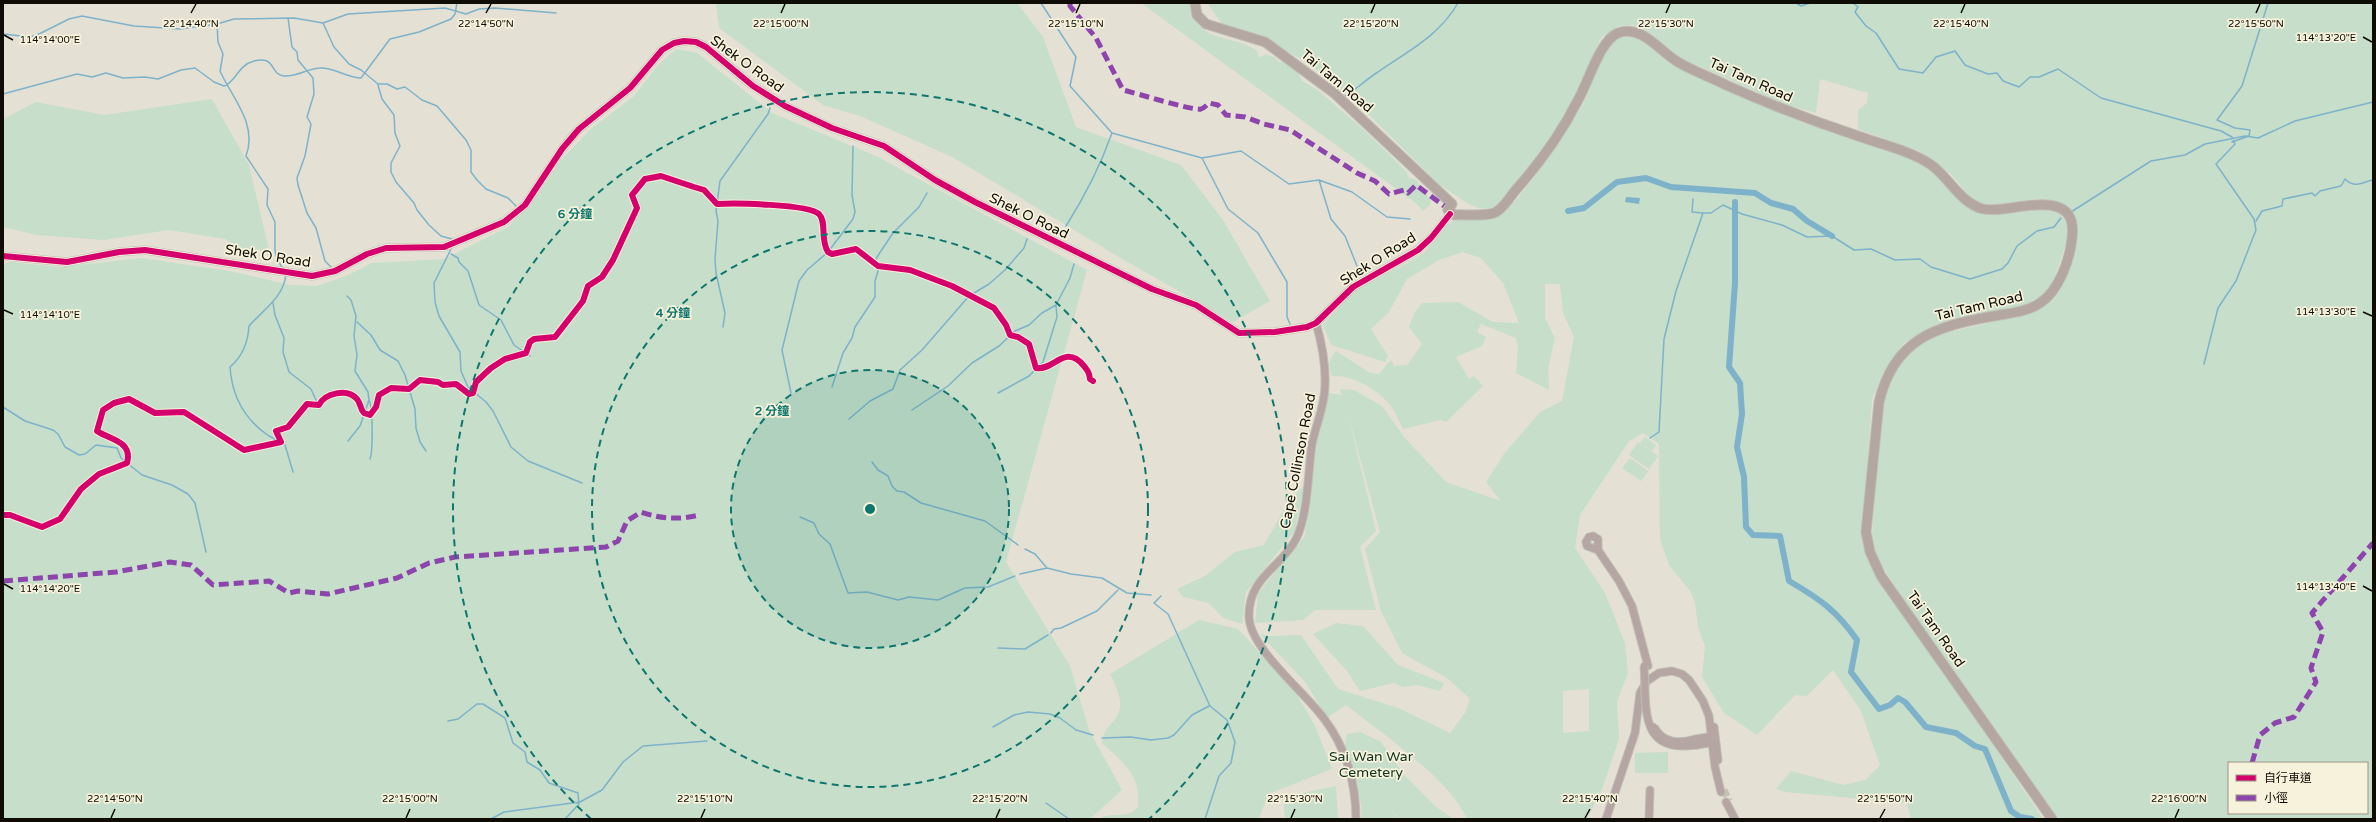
<svg xmlns="http://www.w3.org/2000/svg" width="2376" height="822" font-family="'Varela Round','Noto Sans TC',sans-serif">
  <rect width="100%" height="100%" fill="#e4e1d4"/>
  <path fill="#c6deca" fill-rule="evenodd" d="M716,3h301l26,34 33,90 105,38 42,55 47,81 -37,21 -109,-62 -172,-103 -92,-41 -37,-11 -104,-77z
    M1141,3h50c2,43 47,30 67,49v4l3,1 5,-3 10,4 2,4h8l12,10 4,9 17,10 45,39 42,41 3,7 8,2 4,10 9,8v7l-7,6 -6,-7z
    M1207,3h1166v816h-318l-91,-135 -34,-42 -55,-88 -3,-13 3,-73 6,-66 10,-25 20,-27 29,-16 85,-19 19,-9 9,-8 9,-14 12,-33 3,-23 -1,-7 -10,-14 -13,-6 -19,-2 -40,6 -16,-3 -9,-6 -18,-22 -32,-23 -61,-22v-19l9,-7 1,-10 -48,-14 -4,34 -30,-8 -105,-47 -38,-29 -11,-4 -14,1 -17,12 -35,75 -41,60 -28,32c-20,13 -39,-11 -56,-19l-93,-92 -40,-32 -61,-29 -25,-9zM2229,763h138v50h-138z
    M1620,35h10l8,3 38,29 107,47 132,46 22,15 25,28 12,8 20,4 41,-6 16,1 9,4 7,10 1,14 -13,38 -5,11 -11,11 -16,7 -87,20 -32,18 -21,29 -11,28 -10,142 4,16 16,27 74,104 87,130h-132l-4,-16 -122,-11 -9,-3 15,-18 53,14 21,-5 15,-15 -19,-54 -28,-41 -26,26 -12,-1 -38,40 -33,-22 -22,-36 3,-31 -7,-19 -3,-25 -5,-11 -21,-26 -9,-26 -1,-95 -16,-11 -14,8 -49,74 -5,33 30,45 20,50 3,30 -11,28 2,38 -17,50 -15,30h-120c-18,-41 -86,-86 -121,-114l-19,13 -21,-35 -46,-49 9,2 32,-1 37,54 63,20 49,24 15,-20 5,-14 -23,-21 -45,-25 -21,-42 -16,-62 15,-17 -33,-122 29,121 -16,16 16,63h-61l-12,10 -48,3 3,-30 47,-57 12,-95 11,-48 14,2 -2,-6 14,1 28,16 22,31 42,45 55,19 -15,-19 18,-28 36,-42 22,-11 12,-64 -11,-24 -3,-29h-15v34l10,20 -7,31 1,21 -33,-17 2,-25 -2,-10 -35,-14 -4,8 9,5 -4,9 -26,11 13,22 5,-3 9,10 -37,36 -5,-2 -38,9c-4,-7 -7,-17 -12,-23 -14,-17 -37,-31 -59,-30 -4,-11 -4,-16 4,-25l34,22 9,1 12,-14 3,6 13,-1 15,-21 -13,-17 6,-15 7,-9 36,-1 35,20 26,1 -16,-40 -22,-25 -18,-6 -24,8 -32,19 -18,33 -18,17 17,27 -3,6 -54,-17 -8,-20 34,-38 51,-24 17,-11 22,-27 17,-11c12,4 22,7 35,1 18,-8 74,-91 84,-112 12,-24 15,-51 37,-68zM1589,689v42l-26,2v-42z
    M676,49l21,4 75,60 104,43 211,114 -81,292 64,104 19,64 33,60 -32,29h-1087v-555l7,-2 49,5 83,-9 87,13 62,14 26,1 29,-10 26,-13 72,-4 64,-32 25,-26 28,-41 31,-32 42,-32 23,-30z
    M212,99l37,66 20,85h-27l-17,-11 -56,-9 -66,10 -67,-5 -33,-8v-108l33,-17 68,13z
    M1645,437l11,8 -4,6 -12,-8z
    M1638,442l20,14 -9,13 -20,-14z
    M1630,458l18,13 -7,10 -19,-13z
    M1304,486l-9,45 -49,61 -4,32 -19,-6 -14,-15 -26,-6 -6,-8 28,-13 30,-24 29,-7 26,-46z
    M1199,620l39,9 58,64 19,33 17,43 -64,25 -9,25h-161c14,-8 29,1 40,-12 3,-32 -14,-44 -36,-64 2,-16 8,-15 15,-27 8,-13 -1,-30 -7,-42z
    M1336,623l27,3 35,39 46,18 -4,8 -23,-6 -15,2 -8,-4 -34,8 -13,-20 -34,-37z
    M1360,732l21,10 23,33 32,32 18,12h-54l-14,-15 13,15h-37l-1,-15 -17,-55 3,-15z
    M1668,752v21h-33v-20z
    M1336,786l2,33h-53l-2,-22z"/>
  <path fill="#7eb2ca" d="M1626,197l14,1 -1,6 -14,-2z"/>
  <g fill="none" stroke-linecap="round" stroke-linejoin="round">
    <path stroke="#7eb2ca" stroke-width="1.5" d="M1041,3l35,54 -6,29 42,47 90,25 39,-7 48,33 30,-4 33,12 35,25 23,2
      M1796,3l5,3 9,-3
      M1853,3l5,4 -3,5 11,14 10,7 23,36 24,4 13,-16 19,-6 10,14 23,9 9,-1 6,8 16,6 11,-10h9l19,-8 43,29 120,33 11,6 3,7 -19,20 38,55 2,11 -20,51 -18,27 -14,56
      M288,18l4,29 5,5 1,8 15,18 1,16 -7,23 4,7 -6,32 -8,22 1,7 9,28 9,15 9,33 8,8
      M323,23l11,24 15,17 12,6 17,14h9l10,5 8,-2 17,13 15,6 29,34 5,10v22l6,8 9,9 22,9 9,9
      M217,24l1,18 5,12 -3,17c12,27 38,53 26,85l22,33 -1,16 8,17v29l2,8 6,10
      M3,34l27,3 7,-2 32,-16 13,-3 52,10 46,3 37,-5 17,-5 60,-1 29,5 25,-9 97,-6 21,6 13,-5 16,-1 61,5
      M378,85l4,14 12,16 1,18 5,13 -9,17v9l5,10 18,21 3,7 12,15 12,11 11,3
      M3,94l74,-20 15,3 14,-4 17,5 22,-1 13,2 23,-9 14,-2 19,14 10,4c11,-3 14,-21 30,-25 22,-6 16,14 30,15 13,1 25,-8 36,-8 14,-1 27,10 41,10l29,-39 29,-7 32,-13 4,-5 2,-11
      M1343,97c13,-7 22,-17 35,-25 30,-21 61,-36 80,-69
      M2232,142l17,-6 1,-6 -15,-2 -18,-8 25,-34 26,-83
      M1202,158l26,51 30,24 29,49v35l3,7
      M1319,180l12,39 14,17 12,30
      M2071,212l80,-51 34,-6 20,-11 40,-8 13,2 37,-17 78,-19
      M1703,213h8l12,-8 19,9 40,11 25,12 25,-1 22,14 17,-1 24,11 25,-1 11,8 39,12 32,-10 6,-6 9,-17 20,-15 17,-4 7,-9
      M2256,221l6,-10 20,-5 1,-7 29,-6 3,3 5,-5 21,-5 4,-7c10,10 17,3 28,1
      M1066,226c19,-30 34,-59 46,-93
      M452,247l-18,36 1,19 4,14 21,36 1,19 7,16 18,15 7,9 18,36 17,14 54,22
      M451,254l7,4 1,4 9,9 11,34 22,15 13,25 16,11
      M286,274c-2,23 -22,35 -37,52 -1,17 -6,30 -19,41 2,29 15,53 39,69 5,3 11,5 16,9l8,27
      M347,296l4,4 5,16 -2,20 3,19 -2,16 13,21 1,8 -9,26 -12,15
      M273,303l2,12 9,23 -1,14 6,20 22,17 9,20
      M357,322l14,13 9,15 18,11 7,14 10,34 1,19 4,14 6,9
      M723,327l2,-14 -9,-40 -1,-14 3,-38 -2,-10 4,-30 48,-67 2,-6
      M832,387l11,-34 9,-15 3,-11 20,-30v-16l3,-10 -2,-12 3,-5 14,-21 26,-26 8,-14
      M791,393l-9,-43 17,-69 8,-11 21,-18 25,-33 2,-7 -3,-17 1,-49
      M998,393l31,-17 14,-14 14,-45 -1,-12 14,-27 4,-14
      M369,400c4,8 4,51 1,59
      M3,407l22,14 28,9 5,4 7,13 14,8 6,-1 11,-9 21,3 4,10 21,17 30,10 16,9 7,9 11,49
      M912,410l36,-24 24,-23 27,-17 16,-15 14,-6 13,-12 14,-8
      M849,419l21,-18 23,-12 7,-19 22,-20 47,-54 20,-12 16,-14 19,-22 3,-9
      M1650,438l9,-6 5,-93 12,-48 27,-78 -11,-1 1,-13
      M872,462l6,8 10,6 4,10 5,5 7,1 17,11 64,18 33,24
      M800,517l14,6 5,11 11,10 18,49 19,-1 31,8 11,-3 29,3 27,-12 23,-1 27,-11
      M1025,549l10,5 12,14
      M1020,574l27,-6 24,6 31,4 25,15 24,2
      M1161,596l-7,7 14,11 42,92 17,14 8,22 -4,21 -12,13 -14,43
      M1051,633l3,-4 7,-1 36,-17 21,-21
      M998,648l27,1 23,-14
      M448,721l10,-2 19,-15h6l22,14 8,25 12,9 2,10 13,8 9,13 29,10 1,11 -14,15
      M993,727l21,-12 14,-3 22,2 10,4 16,12 17,5
      M1102,738l29,-1 20,3 17,-2 6,-3 18,-20 17,-9
      M1046,803l23,16
      M491,819l13,-7 76,-10 22,-12 21,-28 20,-16 64,-5"/>
    <path stroke="#7eb2ca" stroke-width="6" d="M1735,202v81l-6,84 11,16 2,31 -5,33 7,30 2,50 7,8 27,1 9,45c31,18 48,30 68,59l-6,32 28,37 11,-4 8,-7 7,4 21,25 30,6 19,13 10,3 26,62 9,6 12,2
      M1568,211l16,-3 33,-26 29,-4 25,9 84,6 16,10 22,6 14,12 25,15"/>
    <path stroke="#c4c1b5" stroke-width="7" stroke-dasharray="7 3.5" stroke-linecap="butt" d="M1724,790l5,11"/>
    <defs>
      <path id="minor" d="M3,256l64,6 52,-10 26,-2 167,26 23,-5 32,-17 19,-6 58,-1 60,-25 21,-17 37,-56 17,-20 51,-41 32,-38 12,-7 10,-2 12,1 10,5 47,39 32,20 47,22 52,18 51,34 40,22 177,87 44,16 43,28 36,-1 32,-5 9,-4 37,-36 65,-37 13,-12 19,-24
        M1316,323c6,21 10,40 9,62 0,21 -9,39 -13,59 -4,27 -4,72 -16,95 -15,29 -48,38 -47,78 1,32 57,76 76,103 21,28 31,64 31,99
        M1598,550l-11,-4 -1,-4 3,-5 4,-1 5,3v11l21,31 13,25 16,60
        M1714,727l4,33
        M1696,739l18,-3
        M1697,745l17,-3
        M1726,802l9,17
        M1606,819l29,-86 5,-40 7,-12 12,-8 13,-2 10,3 7,6 14,21 6,15 6,51 6,25
        M1649,819l1,-29"/>
      <path id="major" d="M1195,3l2,12 9,9 59,18 69,51 118,111
        M1452,204l-4,6 6,5c11,-1 33,2 42,-3 7,-4 13,-13 18,-20 25,-28 47,-58 64,-92 10,-17 22,-60 40,-67 24,-9 42,19 60,29 15,9 32,15 48,23 45,20 89,37 135,52 23,8 49,14 69,27 19,13 30,39 53,45 25,6 96,-27 89,29 -2,21 -13,53 -32,65 -13,9 -31,10 -46,13 -57,10 -100,22 -115,86l-13,130 4,20 11,24 171,243"/>
    </defs>
    <use href="#minor" stroke="#c0beb5" stroke-width="9"/>
    <use href="#major" stroke="#c0beb5" stroke-width="11"/>
    <use href="#minor" stroke="#b5a6a3" stroke-width="7"/>
    <use href="#major" stroke="#b4a6a1" stroke-width="9"/>
    <defs>
      <path id="minor-bridge" d="M1644,666c3,42 -6,88 53,79
        M1654,727c10,18 26,16 42,12"/>
    </defs>
    <use href="#minor-bridge" stroke="#c0beb5" stroke-width="9" stroke-linecap="butt"/>
    <use href="#minor-bridge" stroke="#b5a6a3" stroke-width="7"/>
    <path stroke="#8e44ad" stroke-width="5" stroke-dasharray="10 5" stroke-linecap="butt" d="M1070,3v3l26,32 27,52c13,3 70,21 78,19 3,-1 6,-4 8,-6l9,2 8,10 19,2 19,7 26,6 67,43 18,8 14,13 15,-4 4,3 8,-8 28,21
      M3,581l113,-9 54,-10 21,3 22,20 56,-4 20,12 9,-2 30,3 69,-16 32,-15 26,-6 151,-10 12,-6 9,-20 14,-9c20,7 38,8 58,3
      M2252,763l8,-28 15,-12 19,-6 22,-35 -5,-14 12,-36 -11,-19 61,-70"/>
    <defs>
      <path id="cycleway" d="M3,256l64,6 52,-10 26,-2 167,26 23,-5 32,-17 19,-6 58,-1 60,-25 21,-17 37,-56 17,-20 51,-41 32,-38 12,-7 10,-2 12,1 10,5 47,39 32,20 47,22 52,18 51,34 40,22 177,87 44,16 43,28 36,-1 32,-5 9,-4 37,-36 65,-37 13,-12 19,-24
        M3,515h7l32,12 18,-8 21,-30 18,-15 28,-11c6,-22 -17,-23 -30,-32l6,-21 11,-7 15,-4 26,14 29,-1 60,38 37,-8 -5,-11 12,-4 19,-23 12,1c6,-12 28,-17 38,-6 4,5 3,10 7,14l6,2 6,-8 3,-12 12,-7 18,1 11,-9 18,2 5,3 13,-1 13,10 4,-1 3,-11 15,-14 14,-9 21,-6 4,-11 4,-3 21,-2 28,-36 5,-15 14,-9 11,-17 24,-52 -5,-13 13,-16 16,-3 33,11 10,3 13,14c17,-1 91,0 102,10 8,8 1,26 9,38l4,2 24,-5 22,17 32,4 42,16 42,22 12,17 4,10 8,2 11,7 7,24c18,3 29,-25 48,-2 4,5 5,6 6,13l3,2"/>
    </defs>
    <use href="#cycleway" stroke="#f7f2db" stroke-width="8"/>
    <use href="#cycleway" stroke="#d6006c" stroke-width="6"/>
  </g>
  <path fill="none" stroke="#0e0c05" stroke-width="1.5" d="M191,13l5,-9M486,13l5,-9M781,13l4,-9M1076,13l4,-9M1371,13l4,-9M1666,13l4,-9M1961,13l4,-9M2256,13l4,-9M4,35l9,5M2363,37l9,5M4,310l9,4M2363,312l9,4M4,584l9,5M2363,586l9,5M111,818l4,-9M406,818l4,-9M701,818l4,-9M996,818l4,-9M1291,818l4,-9M1585,818l5,-9M1880,818l5,-9M2175,818l4,-9"/>
  <circle cx="870" cy="509" r="139" fill="#0f766e" fill-opacity=".12"/>
  <g fill="none" stroke="#0f766e" stroke-width="2" stroke-dasharray="7 5">
    <circle cx="870" cy="509" r="139"/>
    <circle cx="870" cy="509" r="278"/>
    <path d="M591 819A417 417 0 1 1 1149 819"/>
  </g>
  <g text-anchor="middle" dominant-baseline="central" stroke-width="3.5" stroke-linejoin="round" paint-order="stroke">
    <g font-size="14" fill="#0e0c05" stroke="#f7f2db">
      <text transform="translate(747 64) rotate(36)">Shek O Road</text>
      <text transform="translate(1751 80) rotate(24)">Tai Tam Road</text>
      <text transform="translate(1337 81) rotate(40)">Tai Tam Road</text>
      <text transform="translate(1029 216) rotate(26)">Shek O Road</text>
      <text transform="translate(268 256) rotate(9)">Shek O Road</text>
      <text transform="translate(1378 259) rotate(-32)">Shek O Road</text>
      <text transform="translate(1979 306) rotate(-13)">Tai Tam Road</text>
      <text transform="translate(1298 461) rotate(-79)">Cape Collinson Road</text>
      <text transform="translate(1936 629) rotate(55)">Tai Tam Road</text>
    </g>
    <g font-size="14" fill="#0f3120" stroke="#f7f2db">
      <text x="1371" y="756">Sai Wan War<tspan x="1371" dy="16">Cemetery</tspan></text>
    </g>
  </g>
  <g font-size="10" text-anchor="middle" fill="#0e0c05" stroke="#f7f2db" stroke-width="3.5" stroke-linejoin="round" paint-order="stroke">
    <text x="781" y="27">22°15'00"N</text>
    <text x="1076" y="27">22°15'10"N</text>
    <text x="1666" y="27">22°15'30"N</text>
    <text x="1961" y="27">22°15'40"N</text>
    <text x="191" y="27">22°14'40"N</text>
    <text x="486" y="27">22°14'50"N</text>
    <text x="1371" y="27">22°15'20"N</text>
    <text x="2256" y="27">22°15'50"N</text>
    <text x="2326" y="41">114°13'20"E</text>
    <text x="50" y="43">114°14'00"E</text>
    <text x="2326" y="315">114°13'30"E</text>
    <text x="50" y="318">114°14'10"E</text>
    <text x="2326" y="590">114°13'40"E</text>
    <text x="50" y="592">114°14'20"E</text>
    <text x="115" y="802">22°14'50"N</text>
    <text x="410" y="802">22°15'00"N</text>
    <text x="705" y="802">22°15'10"N</text>
    <text x="1000" y="802">22°15'20"N</text>
    <text x="1295" y="802">22°15'30"N</text>
    <text x="1590" y="802">22°15'40"N</text>
    <text x="1885" y="802">22°15'50"N</text>
    <text x="2179" y="802">22°16'00"N</text>
  </g>
  <circle cx="870" cy="509" r="6" fill="#0f766e" stroke="#f7f2db" stroke-width="2"/>
  <g font-size="12" text-anchor="middle" font-weight="bold" fill="#0f766e" stroke="#f7f2db" stroke-width="3.5" stroke-linejoin="round" paint-order="stroke">
    <text x="575" y="218">6 分鐘</text>
    <text x="673" y="317">4 分鐘</text>
    <text x="772" y="415">2 分鐘</text>
  </g>
  <rect width="2376" height="822" fill="none" stroke="#0e0c05" stroke-width="8"/>
  <rect x="2228" y="762" width="140" height="52" fill="#f7f2db" stroke="#9a9685"/>
  <rect x="2236" y="775" width="20" height="6" fill="#d6006c" stroke="#9a9685"/>
  <text x="2264" y="782" font-size="12" fill="#0e0c05">自行車道</text>
  <rect x="2236" y="795" width="20" height="6" fill="#8e44ad" stroke="#9a9685"/>
  <text x="2264" y="802" font-size="12" fill="#0e0c05">小徑</text>
</svg>
